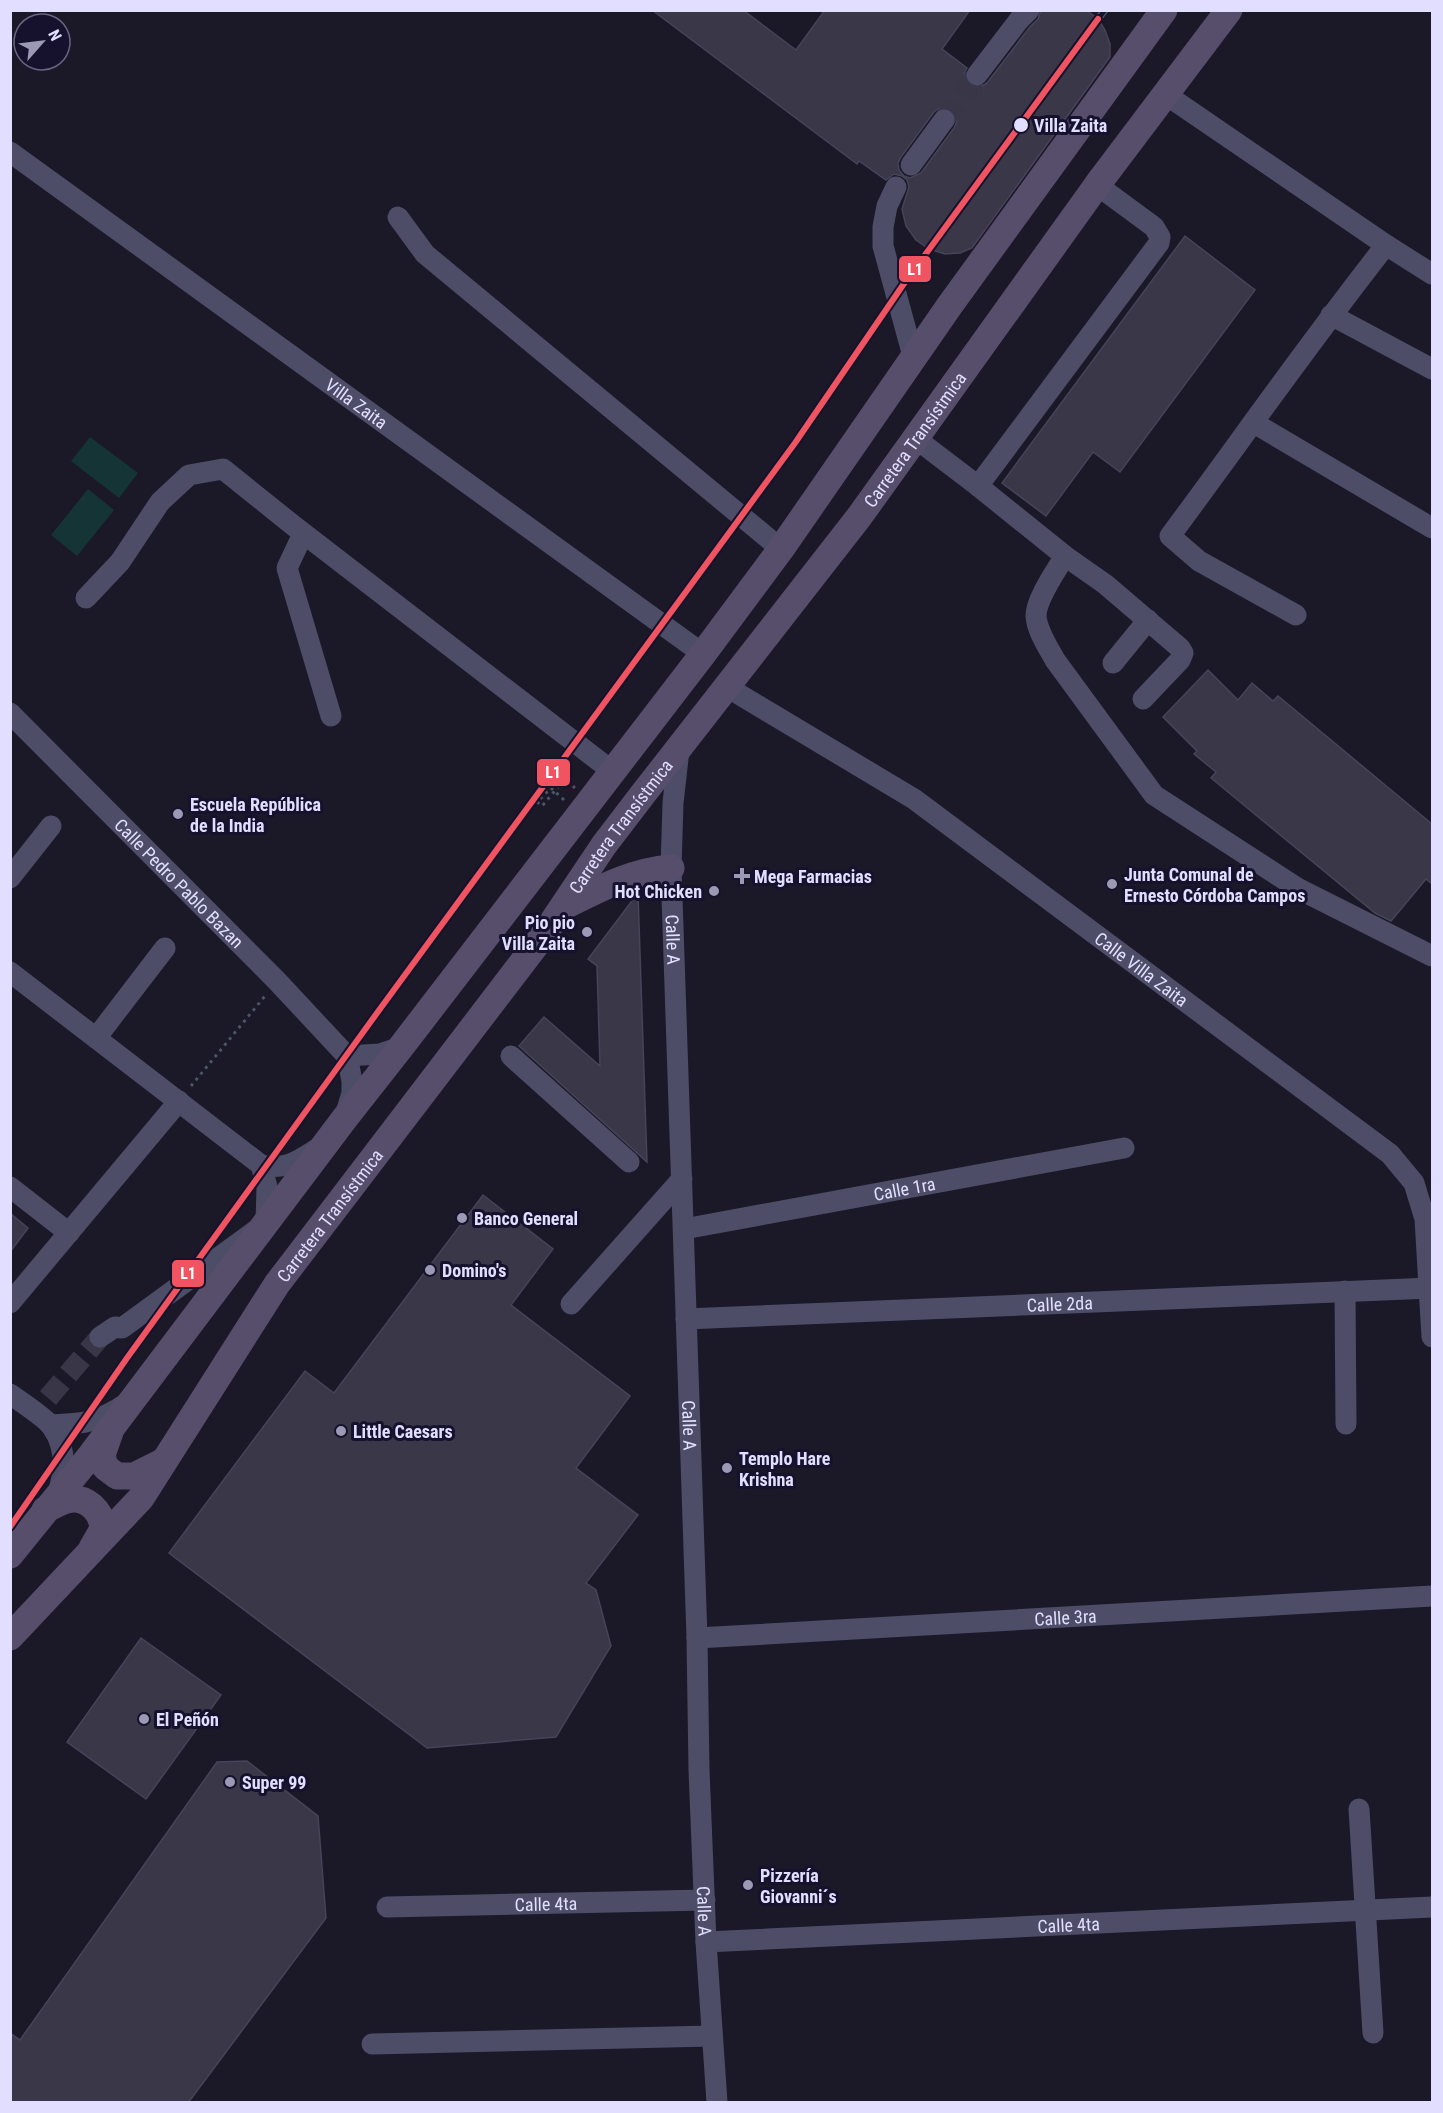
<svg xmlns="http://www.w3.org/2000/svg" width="1443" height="2113" font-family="'Roboto Condensed',sans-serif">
  <rect width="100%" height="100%" fill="#1b1828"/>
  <path fill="#153435" d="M90,437l48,36 -19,25 -48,-37z
    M88,489l26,21 -37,46 -26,-21z"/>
  <path fill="#3a3749" stroke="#47435a" stroke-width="1.5" fill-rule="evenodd" d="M652,10h91l53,40 29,-40h145l-28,39 25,19 -3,6 2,6 4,5 6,3 6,-2 5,-3 42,-55 9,-9 3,-9h45l12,9 7,11 5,14v13l-138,191 -12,5 -15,1 -16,-5 -13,-9 -10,-14 -4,-17 7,-22 -2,-7 -5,-4 -8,-2 -8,6 -27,-19 -2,3zM945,107l6,2 4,5 2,7 -3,7 -33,45 -11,5 -6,-2 -5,-6 -1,-7 3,-6 33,-45 4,-3z
    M1185,236l70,54 -135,182 -27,-20 -47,64 -44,-33z
    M1208,670l30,30 14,-17 21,18 5,-5 154,128v60l-6,-5 -35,42 -16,-8 -164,-135 5,-6 -22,-18 3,-3 -34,-34z
    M638,893l9,269 -128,-116 25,-29 56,49 -3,-100 -9,-7z
    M483,1195l70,54 -42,56 119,91 -54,72 62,47 -52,68 10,7 15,56 -55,91 -129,11 -258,-195 136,-182 29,22z
    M10,1213l18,15 -18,24z
    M141,1638l80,57 -75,104 -79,-57z
    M247,1761l71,55 8,102 -138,185h-178v-70l10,7 197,-278z"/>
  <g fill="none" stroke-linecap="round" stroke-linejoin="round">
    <path stroke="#393648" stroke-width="21" stroke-dasharray="21 10" stroke-linecap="butt" d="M944,120l33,-45
      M48,1398l52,-61"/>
    <path stroke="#495666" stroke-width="3" stroke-dasharray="3 4.5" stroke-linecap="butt" d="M564,800l-13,-12 -14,14 5,4 23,-27 10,9
      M191,1086l74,-90"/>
    <g stroke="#4e4d68" stroke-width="21">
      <path d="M977,75l42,-55 10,-10"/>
      <path d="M1165,94l221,151 46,29"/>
      <path id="s1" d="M10,152l693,502"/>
      <path d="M911,165l33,-45"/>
      <path d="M896,187l-9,19 -4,21v19l30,110"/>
      <path d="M398,217l27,37 356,295"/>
      <path d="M1331,315l101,54"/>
      <path d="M1254,423l178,105"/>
      <path d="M915,438l63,48 87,70 40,28 75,64 3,5 -3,7 -37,39"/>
      <path d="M978,486l181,-243 1,-6 -6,-10 -57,-42"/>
      <path d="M303,534l-16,34 44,148"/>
      <path d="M1065,556c-9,15 -29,43 -29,60 1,15 12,31 19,44l99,135 145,94 133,67"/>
      <path d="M86,598l34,-36 40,-60 29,-27 34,-6 71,57 318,245"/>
      <path d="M1296,615l-97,-54 -29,-25c72,-97 141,-196 216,-291"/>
      <path d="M1113,663l35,-43"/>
      <path id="s2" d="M727,687l187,112 476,355 24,29 11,36 7,118"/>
      <path id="s3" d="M10,713l267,268 70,75 5,25v12l-6,20"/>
      <path id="s4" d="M679,750l-6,53 -2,65 26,770 2,132 7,172 11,160"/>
      <path d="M10,878l41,-52"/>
      <path d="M10,972l251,193c26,5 35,-3 56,-16"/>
      <path d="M96,1038l69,-90"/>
      <path d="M347,1056l33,-2 21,-7"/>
      <path d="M511,1056l118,106"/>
      <path d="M10,1187l59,46"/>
      <path id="s5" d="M684,1229l440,-81"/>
      <path d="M1345,1291l1,133"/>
      <path d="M10,1303l169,-202"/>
      <path d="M571,1304l111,-125"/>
      <path id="s6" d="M686,1319l745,-31"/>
      <path d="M100,1337l15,-10 7,1 144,-105 1,-36 -6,-22"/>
      <path d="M10,1394c11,8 36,24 42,33 15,21 13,46 5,69"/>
      <path d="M51,1425c33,-1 48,-3 76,-22"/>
      <path id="s7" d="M697,1638l735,-42"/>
      <path d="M1359,1809l14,224"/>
      <path id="s8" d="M387,1907l318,-7"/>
      <path id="s9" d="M706,1942l726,-35"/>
      <path d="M372,2044l340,-8"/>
    </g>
    <g stroke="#574e6c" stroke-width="27">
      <path d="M565,906c34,-17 67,-35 106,-38"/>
      <path d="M110,1432l-8,23 3,12 12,9h17l30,-15"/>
      <path d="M45,1510c7,-3 14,-8 22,-10 19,-5 35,11 36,29l-11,19"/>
      <path d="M10,1555l81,-100 254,-337 56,-71 302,-393 78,-105 169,-244 214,-295"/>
      <path id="s10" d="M10,1637l131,-139 136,-214 268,-351 59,-88 39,-51 216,-277 238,-332 132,-175"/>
    </g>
    <defs>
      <path id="rail" d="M1098,19l7,-9"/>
    </defs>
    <use href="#rail" stroke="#485d70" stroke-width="7"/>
    <use href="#rail" stroke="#16122e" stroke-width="4.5" stroke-dasharray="14" stroke-linecap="butt"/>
    <defs>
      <path id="metro-1" d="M10,1527l117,-169 250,-345 418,-570 108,-158 195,-266"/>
    </defs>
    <use href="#metro-1" stroke="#16122e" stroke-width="10"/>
    <use href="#metro-1" stroke="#ef5460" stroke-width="6"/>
  </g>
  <circle fill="#e2deff" stroke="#16122e" stroke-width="2" cx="1021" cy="125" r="8"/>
  <g fill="#9c99b4" stroke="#16122e" stroke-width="2">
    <circle cx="178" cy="814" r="6"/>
    <path d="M739 867h6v6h6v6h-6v6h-6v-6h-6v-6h6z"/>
    <circle cx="1112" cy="884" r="6"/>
    <circle cx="714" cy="891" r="6"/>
    <circle cx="587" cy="932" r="6"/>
    <circle cx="462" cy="1218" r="6"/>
    <circle cx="430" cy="1270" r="6"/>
    <circle cx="341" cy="1431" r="6"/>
    <circle cx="727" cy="1468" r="6"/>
    <circle cx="144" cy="1719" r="6"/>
    <circle cx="230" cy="1782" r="6"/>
    <circle cx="748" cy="1885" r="6"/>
  </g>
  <g text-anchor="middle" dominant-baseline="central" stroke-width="6" stroke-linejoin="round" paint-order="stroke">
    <g font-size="18" font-weight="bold" fill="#e2deff" stroke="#16122e" text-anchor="start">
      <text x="1034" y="125">Villa Zaita</text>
    </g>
    <g font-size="18" fill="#e2deff" stroke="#16122e">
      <text stroke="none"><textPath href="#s1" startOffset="428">Villa Zaita</textPath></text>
      <text stroke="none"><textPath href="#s10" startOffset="1503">Carretera Transístmica</textPath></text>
      <text stroke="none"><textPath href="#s10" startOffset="1017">Carretera Transístmica</textPath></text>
      <text stroke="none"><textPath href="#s3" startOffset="240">Calle Pedro Pablo Bazan</textPath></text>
      <text stroke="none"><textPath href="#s4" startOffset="190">Calle A</textPath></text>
      <text stroke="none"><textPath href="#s2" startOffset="502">Calle Villa Zaita</textPath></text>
      <text stroke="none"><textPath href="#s5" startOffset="224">Calle 1ra</textPath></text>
      <text stroke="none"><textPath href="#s10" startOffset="531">Carretera Transístmica</textPath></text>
      <text stroke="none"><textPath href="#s6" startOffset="374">Calle 2da</textPath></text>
      <text stroke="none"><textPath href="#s4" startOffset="676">Calle A</textPath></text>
      <text stroke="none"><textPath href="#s7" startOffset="369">Calle 3ra</textPath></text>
      <text stroke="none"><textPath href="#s8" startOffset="159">Calle 4ta</textPath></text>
      <text stroke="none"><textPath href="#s4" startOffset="1162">Calle A</textPath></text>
      <text stroke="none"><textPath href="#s9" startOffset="363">Calle 4ta</textPath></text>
    </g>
    <g font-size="18" font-weight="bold" fill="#e2deff" stroke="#16122e" text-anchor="start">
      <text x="190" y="804">Escuela República<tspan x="190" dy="21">de la India</tspan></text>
      <text x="1124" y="874">Junta Comunal de<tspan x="1124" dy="21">Ernesto Córdoba Campos</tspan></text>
      <text x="754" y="876">Mega Farmacias</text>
      <text x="702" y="891" text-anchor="end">Hot Chicken</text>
      <text x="575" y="922" text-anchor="end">Pio pio<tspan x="575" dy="21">Villa Zaita</tspan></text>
      <text x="474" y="1218">Banco General</text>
      <text x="442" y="1270">Domino's</text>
      <text x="353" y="1431">Little Caesars</text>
      <text x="739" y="1458">Templo Hare<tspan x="739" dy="21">Krishna</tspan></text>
      <text x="156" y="1719">El Peñón</text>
      <text x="242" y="1782">Super 99</text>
      <text x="760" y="1875">Pizzería<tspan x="760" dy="21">Giovanni´s</tspan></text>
    </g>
  </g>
  <g stroke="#16122e" stroke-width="2">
    <rect x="898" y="255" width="34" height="28" rx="6" fill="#ef5460"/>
    <rect x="536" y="758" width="35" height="29" rx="6" fill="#ef5460"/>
    <rect x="171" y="1259" width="34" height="29" rx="6" fill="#ef5460"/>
  </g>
  <g font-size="16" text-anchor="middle" font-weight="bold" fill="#fff">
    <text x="915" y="275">L1</text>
    <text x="553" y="778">L1</text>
    <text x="188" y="1279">L1</text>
  </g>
  <rect width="1443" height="2113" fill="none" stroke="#e2deff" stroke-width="24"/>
  <g transform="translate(42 42) rotate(62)"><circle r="28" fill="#16122e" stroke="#686482" stroke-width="1.5"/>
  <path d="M0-4.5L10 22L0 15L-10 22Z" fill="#9c99b4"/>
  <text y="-9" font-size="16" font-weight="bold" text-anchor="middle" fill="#e2deff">N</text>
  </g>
</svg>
